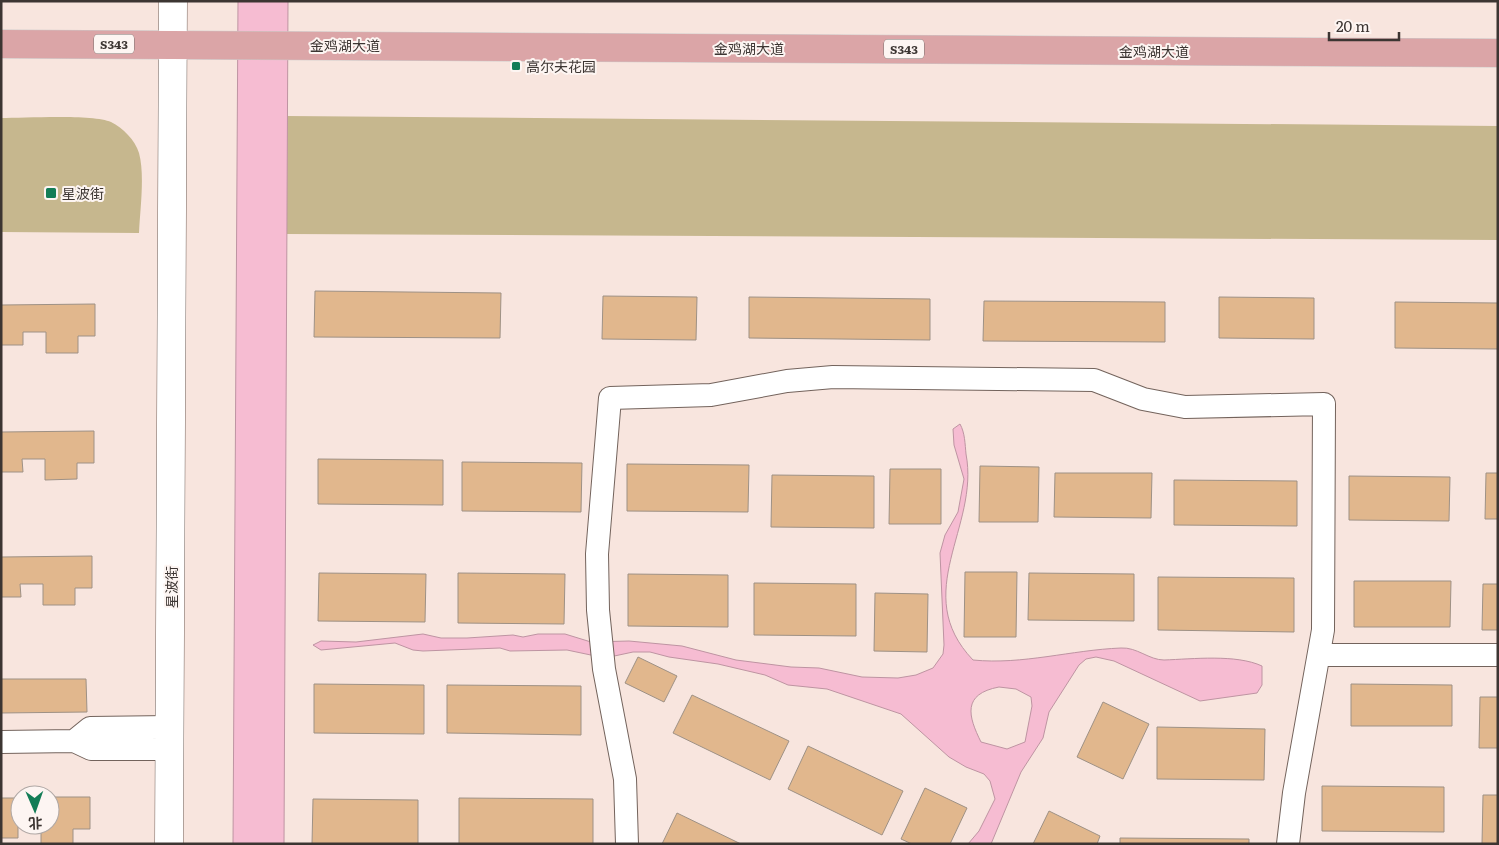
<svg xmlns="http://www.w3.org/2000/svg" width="1499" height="845" font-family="Literata,'Noto Sans SC',serif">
  <rect width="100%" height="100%" fill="#f8e5de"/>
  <path fill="#c6b78e" d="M287,116l1211,10v114l-1211,-6z
    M1,118c24,0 92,-4 110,4 12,6 24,18 28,31 6,22 1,57 0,80l-138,-1z"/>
  <path fill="#f6bcd2" stroke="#be94a2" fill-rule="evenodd" d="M238,1h50l-4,843h-51z
    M960,424c5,9 5,20 6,30 14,73 -57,139 7,206 50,5 98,-10 148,-12 16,-1 28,12 43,12 29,-1 72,-6 98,6v19l-5,8 -57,8 -86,-40 -18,-4 -10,2 -7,6 -30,47 -6,26 -22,34 -30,72h-23l11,-13 16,-32 -5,-18 -6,-7 -18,-7 -17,-10 -48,-43 -74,-25 -39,-4 -23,-10 -47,-11 -49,-7 -19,-5h-17l-28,6 -38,-8 -57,1 -10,-3 -77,3 -10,-1 -18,-7 -74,7 -8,-5 8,-4 35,1 67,-8 18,4h26l46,-3 10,2 15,-3h27l26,8 38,-1 53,5 54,14 55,7 28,1 43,9 36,1 18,-3 17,-7 10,-14 1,-9 -4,-92 5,-18 13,-23 6,-33 -10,-34 -1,-16zM999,687l17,2 15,8 1,9 -7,36 -18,7 -26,-7c-13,-26 -19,-48 18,-55z"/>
  <path fill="#e1b78d" stroke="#9e9185" d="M315,291l186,2 -1,45 -186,-1z
    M603,296l94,1 -1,43 -94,-1z
    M749,297l181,2v41l-181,-2z
    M1219,297l95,1v41l-95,-1z
    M984,301l181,1v40l-182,-1z
    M1395,302l103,1v46l-103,-1z
    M95,304v32h-17v17h-32v-21h-23v13h-22v-40z
    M94,431v32h-17v16l-32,1v-21h-23l1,13h-22v-40z
    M318,459l125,1v45l-125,-1z
    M462,462l120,1 -1,49 -119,-1z
    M627,464l122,1 -1,47 -121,-1z
    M980,466l59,1 -1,55h-59z
    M890,469h51v55h-52z
    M1055,473h97l-1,45 -97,-1z
    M1486,473h12v46h-13z
    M772,475l102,1v52l-103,-1z
    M1349,476l101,1 -1,44 -100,-1z
    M1174,480l123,1v45l-123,-1z
    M92,556v32h-17v17h-32v-21h-23l1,13h-20v-40z
    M965,572h52l-1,65h-52z
    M319,573l107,1 -1,48 -107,-1z
    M458,573l107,1 -1,50 -106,-1z
    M1029,573l105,1v47l-106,-1z
    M628,574l100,1v52l-100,-1z
    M1158,577l136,1v54l-136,-2z
    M1354,581h97l-1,46h-96z
    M754,583l102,1v52l-102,-1z
    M1483,584h15v46h-16z
    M875,593l53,1 -1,58 -53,-1z
    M638,657l39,19 -13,26 -39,-19z
    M1,679h85l1,33 -86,1z
    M314,684l110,1v49l-110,-1z
    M1351,684l101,1v41h-101z
    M447,685l134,1v49l-134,-2z
    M692,695l97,46 -19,39 -97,-47z
    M1480,697h18v51h-19z
    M1103,702l46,22 -26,55 -46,-22z
    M1157,727l108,2 -1,51 -107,-1z
    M808,746l95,45 -21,44 -94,-46z
    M1322,786l122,1v45l-122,-1z
    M925,788l42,20 -17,36h-38l-11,-5z
    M1483,795h15v49h-16z
    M50,797h40v32h-17v15h-32v-18h-23v12h-17v-40h19v27h30z
    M459,798l134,1v45h-134z
    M313,799l105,1v44h-106z
    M1049,811l51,25 -3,8h-64z
    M677,813l64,31h-79z
    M1120,838l129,1v5h-129z"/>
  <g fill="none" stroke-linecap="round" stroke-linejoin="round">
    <defs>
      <path id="minor" d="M1320,655h178
        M1,742l73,-1
        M170,749h-79l-17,-8 16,-13 80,-1
        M627,844l-2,-65 -21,-110 -6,-59 -1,-56 13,-156 101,-3 76,-14 46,-4 261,3 49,19 42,8 139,-3 -1,226 -29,163 -6,51"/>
      <path id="tertiary" d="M169,844l4,-843"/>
      <path id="primary" d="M1,44l1497,9"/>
    </defs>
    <use href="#minor" stroke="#73635c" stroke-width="24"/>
    <use href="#tertiary" stroke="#73635c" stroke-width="29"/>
    <use href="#primary" stroke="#cccaca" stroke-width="29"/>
    <use href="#minor" stroke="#fff" stroke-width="22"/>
    <use href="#tertiary" stroke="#fff" stroke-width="28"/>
    <use href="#primary" stroke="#dba5a7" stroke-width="28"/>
  </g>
  <g fill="#137d57" stroke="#fdf5f2" stroke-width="2">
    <rect x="511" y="61" width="10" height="10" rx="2.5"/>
    <rect x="45" y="187" width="12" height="12" rx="2.5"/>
  </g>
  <g text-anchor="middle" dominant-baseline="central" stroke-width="4" stroke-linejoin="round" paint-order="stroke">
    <g fill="#fdf5f2" stroke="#766f6c" stroke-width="1">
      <rect x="94" y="34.5" width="40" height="19" rx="4"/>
      <rect x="884" y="39.5" width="40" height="19" rx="4"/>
    </g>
    <g font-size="12" font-weight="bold" fill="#3c3532">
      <text x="114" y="44">S343</text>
      <text x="904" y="49">S343</text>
    </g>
    <g font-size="14" fill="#3c3532" stroke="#fdf5f2">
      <text x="345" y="45">金鸡湖大道</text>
      <text x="749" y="48">金鸡湖大道</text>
      <text x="1154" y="51">金鸡湖大道</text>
      <text transform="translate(171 587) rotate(-90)">星波街</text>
    </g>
    <g font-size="14" fill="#3c3532" stroke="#fdf5f2" text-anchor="start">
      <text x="526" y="66">高尔夫花园</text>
      <text x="62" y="193">星波街</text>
    </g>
  </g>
  <rect width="1499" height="845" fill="none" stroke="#3c3532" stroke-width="5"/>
  <g transform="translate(35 810) rotate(178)"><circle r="24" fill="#fdf5f2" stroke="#b0a8a5"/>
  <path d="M0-4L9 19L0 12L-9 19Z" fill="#137d57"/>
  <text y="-8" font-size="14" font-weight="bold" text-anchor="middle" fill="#3c3532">北</text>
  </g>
  <path d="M1329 32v8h70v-8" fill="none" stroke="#3c3532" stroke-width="2.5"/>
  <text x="1336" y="32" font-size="15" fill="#3c3532" stroke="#fdf5f2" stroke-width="4" paint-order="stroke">20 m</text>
</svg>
